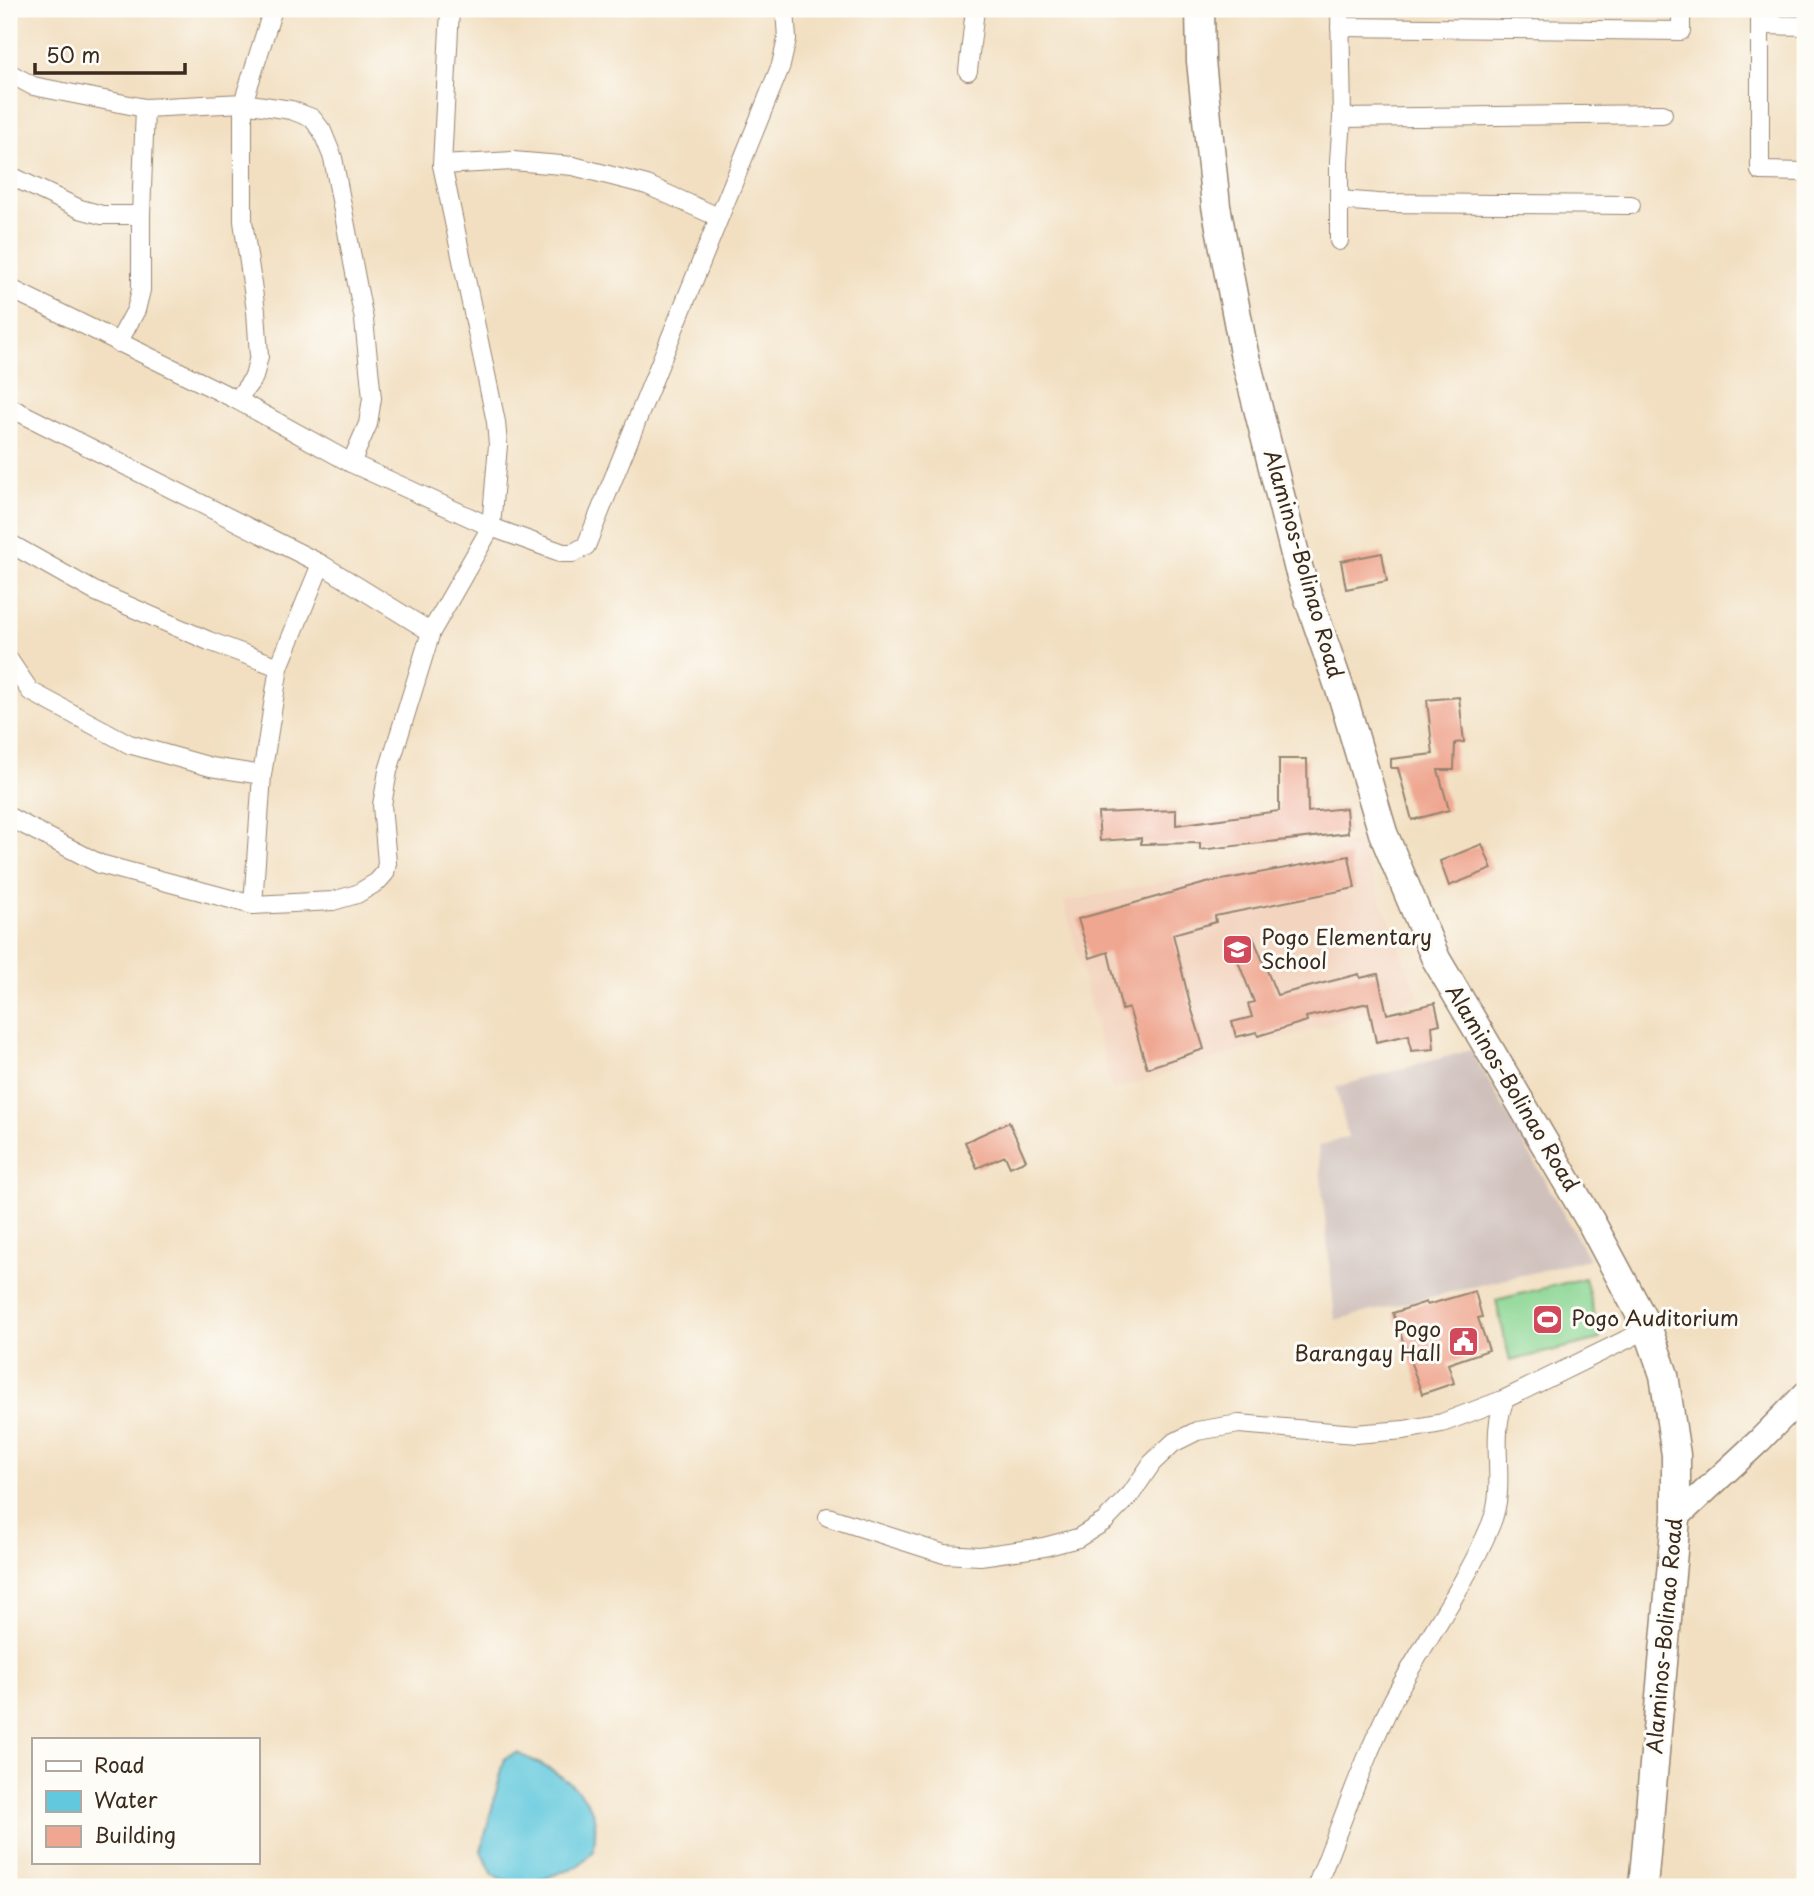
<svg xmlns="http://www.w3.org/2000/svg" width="1814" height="1896" font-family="'Playpen Sans',sans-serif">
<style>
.built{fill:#f3d4bf}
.industrial{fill:#cfc0bb}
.green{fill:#89d592;stroke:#628058;stroke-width:2}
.water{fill:#61c8dd;stroke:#4e797e;stroke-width:2}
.building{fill:#efa791}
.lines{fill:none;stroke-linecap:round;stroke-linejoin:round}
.street-casing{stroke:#968470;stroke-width:20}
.secondary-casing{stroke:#968470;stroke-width:27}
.primary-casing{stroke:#968470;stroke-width:31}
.street{stroke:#fff;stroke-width:18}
.secondary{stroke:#fff;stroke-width:24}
.primary{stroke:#fff;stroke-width:28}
.labels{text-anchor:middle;stroke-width:6;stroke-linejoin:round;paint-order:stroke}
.street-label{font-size:21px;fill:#3b2a1e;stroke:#fdfcf7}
.poi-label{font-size:21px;fill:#3b2a1e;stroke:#fdfcf7;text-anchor:start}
</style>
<rect width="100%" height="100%" fill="#fdfcf7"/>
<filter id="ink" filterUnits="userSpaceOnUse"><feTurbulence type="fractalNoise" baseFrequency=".0143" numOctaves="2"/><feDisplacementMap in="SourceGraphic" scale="14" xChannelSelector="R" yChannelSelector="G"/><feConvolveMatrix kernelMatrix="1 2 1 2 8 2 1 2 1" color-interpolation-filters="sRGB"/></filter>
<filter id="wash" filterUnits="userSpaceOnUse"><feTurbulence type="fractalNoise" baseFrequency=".00686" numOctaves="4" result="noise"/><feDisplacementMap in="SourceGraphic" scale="28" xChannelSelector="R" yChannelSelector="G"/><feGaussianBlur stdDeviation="1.57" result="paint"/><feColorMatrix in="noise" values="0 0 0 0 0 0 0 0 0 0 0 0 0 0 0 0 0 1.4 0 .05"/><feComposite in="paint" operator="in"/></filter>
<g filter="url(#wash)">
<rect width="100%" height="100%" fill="#f2dfc1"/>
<polygon class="built" points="1359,842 1419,997 1112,1090 1064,902"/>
<polygon class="industrial" points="1471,1050 1589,1259 1335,1320 1318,1146 1348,1137 1336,1087"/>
<polygon class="green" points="1585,1278 1600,1339 1510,1361 1496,1300"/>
<path class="water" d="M517,1753C545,1765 593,1789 595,1824C596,1833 594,1842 594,1851L578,1866L543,1879L516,1886L493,1875L481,1851L505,1758Z"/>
<g id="blocks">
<g class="building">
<polygon points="1382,553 1387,581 1346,589 1341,561"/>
<polygon points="1459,697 1464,742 1455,743 1454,770 1438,770 1449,810 1412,820 1398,768 1391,768 1391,759 1433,754 1427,700"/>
<polygon points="1279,759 1307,759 1308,812 1346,808 1348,833 1200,850 1200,843 1141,844 1141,838 1100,841 1098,813 1176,810 1176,825 1279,811"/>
<polygon points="1482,844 1492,869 1449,886 1440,861"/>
<polygon points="1349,856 1355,888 1215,916 1216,922 1173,934 1190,1004 1204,1049 1147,1068 1129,1008 1122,1010 1108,952 1090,958 1078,919 1206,883"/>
<polygon points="1253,937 1277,995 1359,974 1360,978 1378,974 1387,1014 1435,1003 1440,1024 1432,1026 1434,1049 1411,1051 1409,1035 1376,1042 1368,1003 1306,1017 1307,1021 1258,1036 1257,1032 1236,1037 1232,1022 1252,1017 1248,1004 1254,1002 1232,946"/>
<polygon points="1009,1122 1026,1160 1010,1167 1005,1156 977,1168 965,1142"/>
<polygon points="1475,1291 1482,1317 1478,1318 1489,1350 1448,1364 1454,1383 1422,1394 1393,1313 1426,1302 1427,1305"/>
</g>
</g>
</g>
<g filter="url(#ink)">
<use href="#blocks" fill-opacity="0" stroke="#968470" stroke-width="2"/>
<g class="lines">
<defs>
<g id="street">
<polyline points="1760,9 1760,171 1805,172"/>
<polyline points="1760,25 1805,26"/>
<polyline points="1340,27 1681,31 1681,9"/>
<polyline points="968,71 975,9"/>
<polyline points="9,73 33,86 145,108 243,103 273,9"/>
<polyline points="1342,118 1663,114"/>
<polyline points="442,165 513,161 573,166 647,185 718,217"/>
<polyline points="9,175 80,209 102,215 141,215"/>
<polyline points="1340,200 1378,203 1631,205"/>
<polyline points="1339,241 1339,161 1342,118 1340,9"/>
<polyline points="9,288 237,400 351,463 491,527 563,553 573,553 586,546 781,65 787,39 785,9"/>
<polyline points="118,343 136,310 141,290 141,215 145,108"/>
<polyline points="237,400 254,377 259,356 256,311 243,221 243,103 291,110 312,118 322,131 333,158 364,320 372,398 368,424 351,463"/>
<polyline points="9,407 321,564 431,632"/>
<polyline points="9,543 94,591 209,641 279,667"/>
<polyline points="9,660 30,691 129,744 211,767 262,775"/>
<polyline points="9,817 100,864 253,905 333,901 357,894 377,882 385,873 387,863 382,805 388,771 431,632 491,527 498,445 496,422 442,165 450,9"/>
<polyline points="253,905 262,775 279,667 321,564"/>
<polyline points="828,1517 944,1554 980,1556 1044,1547 1078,1538 1105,1521 1131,1494 1152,1463 1173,1443 1197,1431 1239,1424 1355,1434 1404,1430 1442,1423 1505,1399"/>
<path d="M1316,1887C1341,1825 1363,1760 1393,1700C1424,1641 1465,1587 1491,1524C1508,1483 1488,1440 1505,1399L1648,1329"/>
</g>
<polyline id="secondary" points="1676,1518 1760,1440 1805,1394"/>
<polyline id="primary" points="1200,9 1201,61 1216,206 1244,353 1299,570 1344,701 1383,833 1436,959 1591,1222 1648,1329 1664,1375 1676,1455 1676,1518 1643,1887"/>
</defs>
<use href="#street" class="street-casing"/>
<use href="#secondary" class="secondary-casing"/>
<use href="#primary" class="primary-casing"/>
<use href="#street" class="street"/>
<use href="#secondary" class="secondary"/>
<use href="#primary" class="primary"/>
</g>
</g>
<defs>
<symbol id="school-square" viewBox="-11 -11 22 22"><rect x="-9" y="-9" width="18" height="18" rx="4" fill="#d1495b" stroke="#fdfcf7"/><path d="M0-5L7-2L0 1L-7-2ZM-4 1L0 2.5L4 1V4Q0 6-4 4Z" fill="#fff"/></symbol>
<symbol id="stadium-square" viewBox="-11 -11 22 22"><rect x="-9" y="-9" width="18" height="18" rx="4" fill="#d1495b" stroke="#fdfcf7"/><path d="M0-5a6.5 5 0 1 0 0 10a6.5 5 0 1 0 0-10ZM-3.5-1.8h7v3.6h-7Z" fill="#fff"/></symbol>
<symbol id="civic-square" viewBox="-11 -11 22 22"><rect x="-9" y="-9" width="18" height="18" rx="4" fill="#d1495b" stroke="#fdfcf7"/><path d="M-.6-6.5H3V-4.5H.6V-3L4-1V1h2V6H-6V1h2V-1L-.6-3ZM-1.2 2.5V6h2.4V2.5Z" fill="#fff"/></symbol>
</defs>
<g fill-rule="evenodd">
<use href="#school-square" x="1220" y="932" width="35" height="35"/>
<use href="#stadium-square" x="1530" y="1302" width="35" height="35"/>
<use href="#civic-square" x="1446" y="1324" width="35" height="35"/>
</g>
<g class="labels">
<g class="street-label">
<text transform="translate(1303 564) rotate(74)" y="7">Alaminos-Bolinao Road</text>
<text transform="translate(1512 1088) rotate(59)" y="7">Alaminos-Bolinao Road</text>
<text transform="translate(1665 1636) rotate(-85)" y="7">Alaminos-Bolinao Road</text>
</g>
<g class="poi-label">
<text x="1261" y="945">Pogo Elementary<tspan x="1261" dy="24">School</tspan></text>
<text x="1571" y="1326">Pogo Auditorium</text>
<text x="1441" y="1337" text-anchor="end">Pogo<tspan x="1441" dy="24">Barangay Hall</tspan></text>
</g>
</g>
<rect width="1814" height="1896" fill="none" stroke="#fdfcf7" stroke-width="35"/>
<rect x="32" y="1738" width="228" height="126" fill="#fdfcf7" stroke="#afa8a0" stroke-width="2"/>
<rect x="46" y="1761" width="35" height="10" fill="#ffffff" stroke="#afa8a0" stroke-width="2"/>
<text x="94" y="1773" font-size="21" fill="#3b2a1e">Road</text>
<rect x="46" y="1791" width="35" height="21" fill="#61c8dd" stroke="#afa8a0" stroke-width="2"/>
<text x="94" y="1808" font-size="21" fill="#3b2a1e">Water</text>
<rect x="46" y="1826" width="35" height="21" fill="#efa791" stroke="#afa8a0" stroke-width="2"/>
<text x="94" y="1843" font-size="21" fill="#3b2a1e">Building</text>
<path d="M35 63v10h150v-10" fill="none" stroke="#3b2a1e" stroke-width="3.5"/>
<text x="46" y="63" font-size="21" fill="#3b2a1e" stroke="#fdfcf7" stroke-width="5" paint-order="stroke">50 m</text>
</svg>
